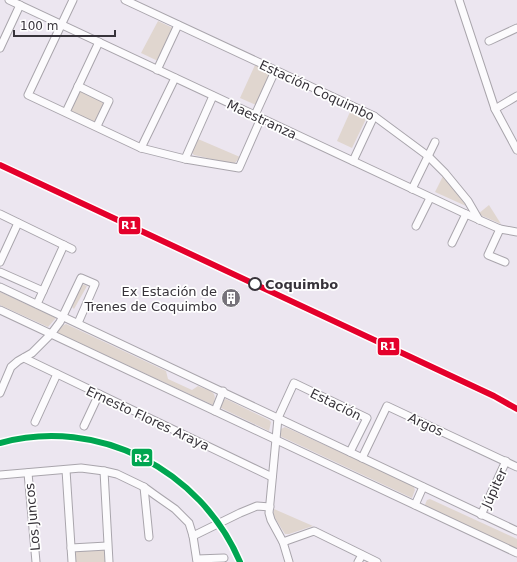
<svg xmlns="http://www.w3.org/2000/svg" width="517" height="562" font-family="'DejaVu Sans',sans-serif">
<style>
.green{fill:#e0d6cf}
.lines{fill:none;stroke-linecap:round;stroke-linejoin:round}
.minor-casing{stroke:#a9a5ac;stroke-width:9}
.minor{stroke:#fcfbfd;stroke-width:7}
.rail-1-casing{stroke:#fff;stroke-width:9}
.rail-2-casing{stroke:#fff;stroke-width:9}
.rail-1{stroke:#e4002b;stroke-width:6}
.rail-2{stroke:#00a651;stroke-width:6}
.stop-dot{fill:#fff;stroke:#37333a;stroke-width:2}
.labels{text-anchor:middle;stroke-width:3.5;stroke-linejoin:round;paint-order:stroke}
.street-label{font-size:13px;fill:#37333a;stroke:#fff}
.stop-label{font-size:13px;font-weight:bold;fill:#37333a;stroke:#fff;text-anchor:start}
.poi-label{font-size:13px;fill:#37333a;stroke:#fff;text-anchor:end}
.line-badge{stroke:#fff;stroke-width:1.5}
.badge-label{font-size:11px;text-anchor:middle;font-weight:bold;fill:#fff}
</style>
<rect width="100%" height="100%" fill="#ece6f0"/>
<g class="green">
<polygon points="158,21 173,28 158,61 141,53"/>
<polygon points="255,65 271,72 256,105 240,98"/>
<polygon points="79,90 105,102 96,123 70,111"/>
<polygon points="350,112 366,119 352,148 337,141"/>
<polygon points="198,139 240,157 234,164 194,155 192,153"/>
<polygon points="443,176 460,196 466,206 435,192"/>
<polygon points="489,205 501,224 478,214"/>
<polygon points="82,284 87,286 74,309 72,307"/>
<polygon points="0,292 56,318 48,327 0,305"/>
<path d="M66,324L166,371L168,379L192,390L198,386C210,391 219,391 213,405L56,332L64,325Z"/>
<polygon points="226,399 269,420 271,422 269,431 219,407 223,400"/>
<polygon points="285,427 413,485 415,490 412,498 280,436 281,429"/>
<polygon points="430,499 517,539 517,550 424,507 427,500"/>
<polygon points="274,509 313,526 289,534 285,534 273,515"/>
<polygon points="106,549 107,562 74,562 73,551"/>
</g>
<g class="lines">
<defs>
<g id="minor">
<polyline points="9,0 466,214 500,229 517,232"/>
<polyline points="73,0 28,95 141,148 185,159 239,168 261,118"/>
<polyline points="125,0 374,116 428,156 445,173 468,201 479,220"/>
<polyline points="459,0 495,109 517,150"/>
<polyline points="489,41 517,28"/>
<polyline points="0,48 20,5"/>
<polyline points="157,70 178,25"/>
<polyline points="78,86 109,101 97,126"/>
<polyline points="495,109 517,96"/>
<polyline points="66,112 99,42"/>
<polyline points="255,115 275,71"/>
<polyline points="141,148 175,78"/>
<polyline points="185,159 213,96"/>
<polyline points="353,161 374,116"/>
<polyline points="412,189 435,142"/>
<polyline points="0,214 72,249"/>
<polyline points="416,226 430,198"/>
<polyline points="500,229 488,255 505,262"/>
<polyline points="452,243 466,214"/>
<polyline points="0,262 18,223"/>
<polyline points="0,272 43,291"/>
<polyline points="0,287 517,531"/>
<polyline points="37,304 64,245"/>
<polyline points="0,310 517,553"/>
<polyline points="24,358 272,477"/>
<polyline points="0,393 11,367 18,361 32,353 51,334 60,322 81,278 95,284 78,323"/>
<polyline points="215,411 223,391"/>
<polyline points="35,422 57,374"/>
<polyline points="84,426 99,394"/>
<polyline points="362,458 387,406 517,467"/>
<polyline points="66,470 72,562"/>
<polyline points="104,471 109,562"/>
<polyline points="28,473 36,562"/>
<polyline points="0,475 81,468 104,471 117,474 144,487 155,495 175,509 189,523 193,536 197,562"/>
<polyline points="144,487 149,537"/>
<polyline points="415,505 423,487"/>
<polyline points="481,515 506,461"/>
<polyline points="193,536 240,513 257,506 270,507"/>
<polyline points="283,542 314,531 377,562"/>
<polyline points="71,548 107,546"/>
<polyline points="197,559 224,558"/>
<polyline points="289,562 283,542 271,520 269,513 278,418 294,383 367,418 350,452"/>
<polyline points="358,562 362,555"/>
</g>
</defs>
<use href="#minor" class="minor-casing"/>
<use href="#minor" class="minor"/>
<defs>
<polyline id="rail-1" points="0,165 494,396 517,409"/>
<path id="rail-2" d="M0,443C98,416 201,470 240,562"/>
</defs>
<use href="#rail-1" class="rail-1-casing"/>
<use href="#rail-2" class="rail-2-casing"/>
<use href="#rail-1" class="rail-1"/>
<use href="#rail-2" class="rail-2"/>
</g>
<defs>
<symbol id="building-disc" viewBox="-11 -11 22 22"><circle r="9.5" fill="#76727a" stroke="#fff"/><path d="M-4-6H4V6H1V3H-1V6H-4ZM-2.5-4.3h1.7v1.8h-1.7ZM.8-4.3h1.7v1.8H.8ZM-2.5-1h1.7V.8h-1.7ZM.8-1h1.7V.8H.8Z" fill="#fff"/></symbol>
</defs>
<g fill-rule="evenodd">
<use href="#building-disc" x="220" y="287" width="22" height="22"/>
</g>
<circle class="stop-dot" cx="255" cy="284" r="6"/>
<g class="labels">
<g class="street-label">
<text transform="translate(317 90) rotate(25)" y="5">Estación Coquimbo</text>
<text transform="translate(262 119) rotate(25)" y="5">Maestranza</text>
<text transform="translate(336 404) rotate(26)" y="5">Estación</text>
<text transform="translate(148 418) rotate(25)" y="5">Ernesto Flores Araya</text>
<text transform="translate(426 424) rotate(25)" y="5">Argos</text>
<text transform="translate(494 488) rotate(-65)" y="5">Júpiter</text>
<text transform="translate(32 517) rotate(-95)" y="5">Los Juncos</text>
</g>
<g class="stop-label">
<text x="265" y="289">Coquimbo</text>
</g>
<g class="poi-label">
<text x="217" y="296">Ex Estación de<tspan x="217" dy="15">Trenes de Coquimbo</tspan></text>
</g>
</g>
<g class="line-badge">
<rect x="118" y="216" width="23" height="19" rx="4" fill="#e4002b"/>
<rect x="377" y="337" width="23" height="19" rx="4" fill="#e4002b"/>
<rect x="131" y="448" width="22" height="19" rx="4" fill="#00a651"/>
</g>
<g class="badge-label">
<text x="129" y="229">R1</text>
<text x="388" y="350">R1</text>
<text x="142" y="462">R2</text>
</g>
<path d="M14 30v6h101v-6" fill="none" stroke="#37333a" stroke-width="2"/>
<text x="20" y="30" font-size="12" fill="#37333a" stroke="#ffffff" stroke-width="3" paint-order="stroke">100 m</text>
</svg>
